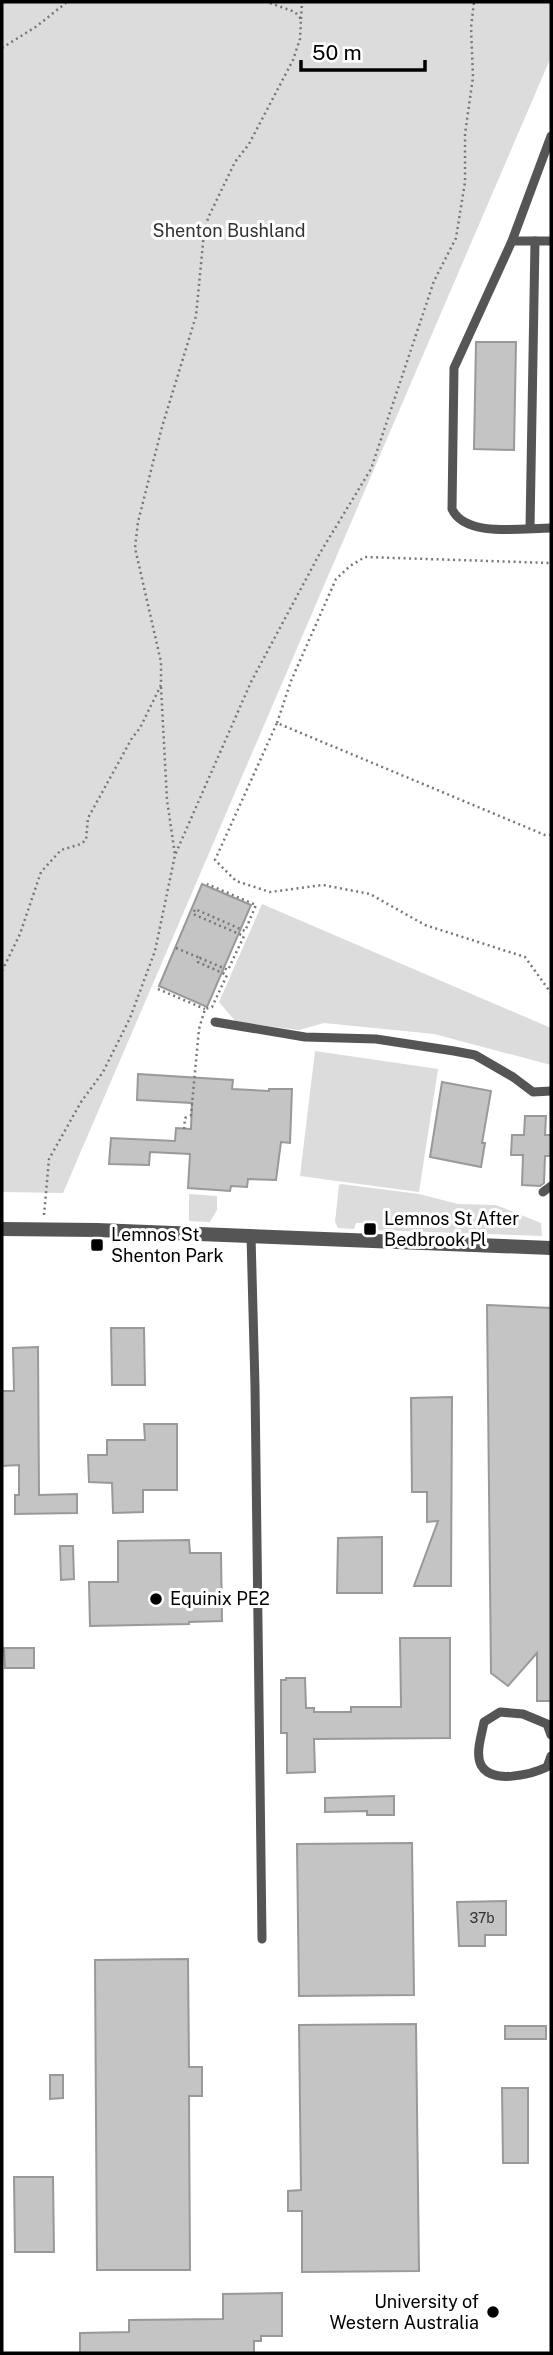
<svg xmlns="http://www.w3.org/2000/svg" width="553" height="2355" font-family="'Public Sans',sans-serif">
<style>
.green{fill:#dcdcdc}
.building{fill:#c4c4c4;stroke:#999;stroke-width:2}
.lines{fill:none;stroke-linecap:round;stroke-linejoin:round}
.path{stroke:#777;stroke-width:2.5;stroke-dasharray:2 3.5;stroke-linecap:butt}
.service{stroke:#555;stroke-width:9}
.tertiary{stroke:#555;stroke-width:14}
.poi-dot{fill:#000;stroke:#fff;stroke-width:2.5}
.labels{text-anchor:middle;stroke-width:6;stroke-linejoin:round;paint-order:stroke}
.number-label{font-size:14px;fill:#313131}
.park-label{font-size:18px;fill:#333;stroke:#fff}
.poi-label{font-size:18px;fill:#000;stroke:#fff;text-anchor:start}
</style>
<rect width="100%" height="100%" fill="#fff"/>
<g class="green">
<polygon points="2,2 551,2 551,57 63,1193 2,1192"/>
<polygon points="262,904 551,1028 551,1065 434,1034 324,1023 299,1030 236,1022 219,1002"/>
<polygon points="315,1051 438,1069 419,1192 300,1176"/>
<polygon points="341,1184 419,1194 458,1204 496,1205 541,1223 542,1236 372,1230 371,1223 356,1223 354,1229 338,1228 335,1222 339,1185"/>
<polygon points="189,1194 217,1196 217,1210 210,1222 189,1221"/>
</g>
<g class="building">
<polygon points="476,342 516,342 514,450 474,449"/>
<polygon points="202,884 251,905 207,1007 159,986"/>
<polygon points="138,1074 233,1080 232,1089 269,1091 269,1089 292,1089 290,1143 281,1142 276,1180 248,1179 247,1187 231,1186 230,1191 188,1188 190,1154 150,1152 149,1165 109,1164 111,1138 175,1141 176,1128 191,1129 192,1103 137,1100"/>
<polygon points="442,1082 491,1091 482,1143 485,1143 481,1167 430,1157"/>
<polygon points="525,1116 546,1116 545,1135 551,1135 551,1156 545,1156 544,1183 540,1186 522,1185 523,1155 511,1155 512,1135 524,1135"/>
<polygon points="487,1305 551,1308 551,1701 537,1701 537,1653 508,1686 491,1673"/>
<polygon points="111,1328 144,1328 145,1385 112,1385"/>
<polygon points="38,1347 39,1495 77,1494 77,1513 15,1514 15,1495 19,1495 19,1465 2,1466 2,1391 14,1391 13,1348"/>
<polygon points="452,1397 451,1586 414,1586 438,1521 427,1522 427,1492 412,1492 411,1398"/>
<polygon points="144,1424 177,1424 177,1490 143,1490 143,1512 113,1513 112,1483 89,1482 88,1455 107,1455 107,1440 145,1440"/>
<polygon points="382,1537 382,1593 337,1593 338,1538"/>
<polygon points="189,1540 190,1553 221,1553 222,1621 189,1622 189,1624 90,1626 89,1582 118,1582 118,1541"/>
<polygon points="60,1546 73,1546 74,1579 61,1580"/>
<polygon points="400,1638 450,1638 450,1738 314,1739 315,1772 287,1773 287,1733 281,1733 281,1680 286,1680 286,1678 305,1678 306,1708 314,1708 314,1712 351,1712 351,1707 401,1707"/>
<polygon points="4,1648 34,1648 34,1668 5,1668"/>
<polygon points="394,1796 394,1815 367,1815 367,1811 325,1812 325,1798"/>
<polygon points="412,1843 414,1995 299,1996 297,1844"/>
<polygon points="506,1901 506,1935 485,1935 485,1946 459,1946 457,1902"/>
<polygon points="188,1959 189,2067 202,2067 202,2096 189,2096 190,2270 97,2270 95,1960"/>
<polygon points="416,2024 419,2271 302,2272 302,2211 288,2211 288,2191 301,2190 299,2025"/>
<rect x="505" y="2026" width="41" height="13"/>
<polygon points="50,2075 63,2075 63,2098 50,2099"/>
<polygon points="502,2088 528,2088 528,2163 503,2163"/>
<polygon points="14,2177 53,2177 54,2252 15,2252"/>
<polygon points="282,2293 282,2336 261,2336 261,2341 254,2341 254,2353 80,2353 80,2333 129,2332 129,2320 223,2319 223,2294"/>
</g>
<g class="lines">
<g class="path">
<polyline points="301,19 302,2"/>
<polyline points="2,48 37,26 67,2"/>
<polyline points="161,687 167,800 175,855"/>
<polyline points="277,723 291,681 336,579 350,566 365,557 551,563"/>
<polyline points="551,835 545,835 277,723 215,860 236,881 270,892 323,885 370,894 425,925 525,957 551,993"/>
<polyline points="176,948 200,958"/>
<polyline points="2,971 20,934 41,872 61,850 81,844 86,840 88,818 132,738 140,728 161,685 161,662 135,548 138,522 162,427 196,316 204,233 208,218 235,162 249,144 293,60 300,39 301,19 295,12 267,2"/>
<polyline points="158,989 205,1009"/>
<polyline points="184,1129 185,1118 191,1115 199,1029 205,1009 212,1007 227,975 198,962 200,958 228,970 244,936 193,914 195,909 245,931 256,905 207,884"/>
<polyline points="44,1215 49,1159 81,1102 103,1072 130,1018 155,951 175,855 251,682 320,553 371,469 434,281 456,238 465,182 465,134 473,77 471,28 474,2"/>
</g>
<g class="service">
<path d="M551,136L512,241L454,368L452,509C465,538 523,528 551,528"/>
<polyline points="512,241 551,241"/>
<polyline points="530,528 535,241"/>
<polyline points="215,1022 305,1037 376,1039 454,1051 475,1055 513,1077 533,1092 551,1091"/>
<polyline points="543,1192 551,1186"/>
<polyline points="251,1236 255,1386 262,1939"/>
<path d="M551,1735L547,1724L523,1714L500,1712L484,1722C482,1734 475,1753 481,1765C492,1785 532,1774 547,1767L551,1756"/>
</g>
<polyline class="tertiary" points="2,1229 97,1230 551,1248"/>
</g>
<g class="poi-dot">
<rect x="363" y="1222" width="14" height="14" rx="3.5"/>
<rect x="90" y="1238" width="14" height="14" rx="3.5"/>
<circle cx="156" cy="1599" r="7"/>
<circle cx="493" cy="2312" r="7"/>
</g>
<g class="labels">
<g class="number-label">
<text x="482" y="1923">37b</text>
</g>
<g class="park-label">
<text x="229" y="237">Shenton Bushland</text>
</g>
<g class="poi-label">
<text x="384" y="1225">Lemnos St After<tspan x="384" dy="21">Bedbrook Pl</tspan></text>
<text x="111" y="1241">Lemnos St<tspan x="111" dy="21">Shenton Park</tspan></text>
<text x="170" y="1605">Equinix PE2</text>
<text x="479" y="2308" text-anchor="end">University of<tspan x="479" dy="21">Western Australia</tspan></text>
</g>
</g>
<rect width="553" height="2355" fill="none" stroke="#000000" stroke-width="7"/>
<path d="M301 60v10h124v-10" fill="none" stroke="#000000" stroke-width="3.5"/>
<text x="312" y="60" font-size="21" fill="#000000" stroke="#ffffff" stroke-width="5" paint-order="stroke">50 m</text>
</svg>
